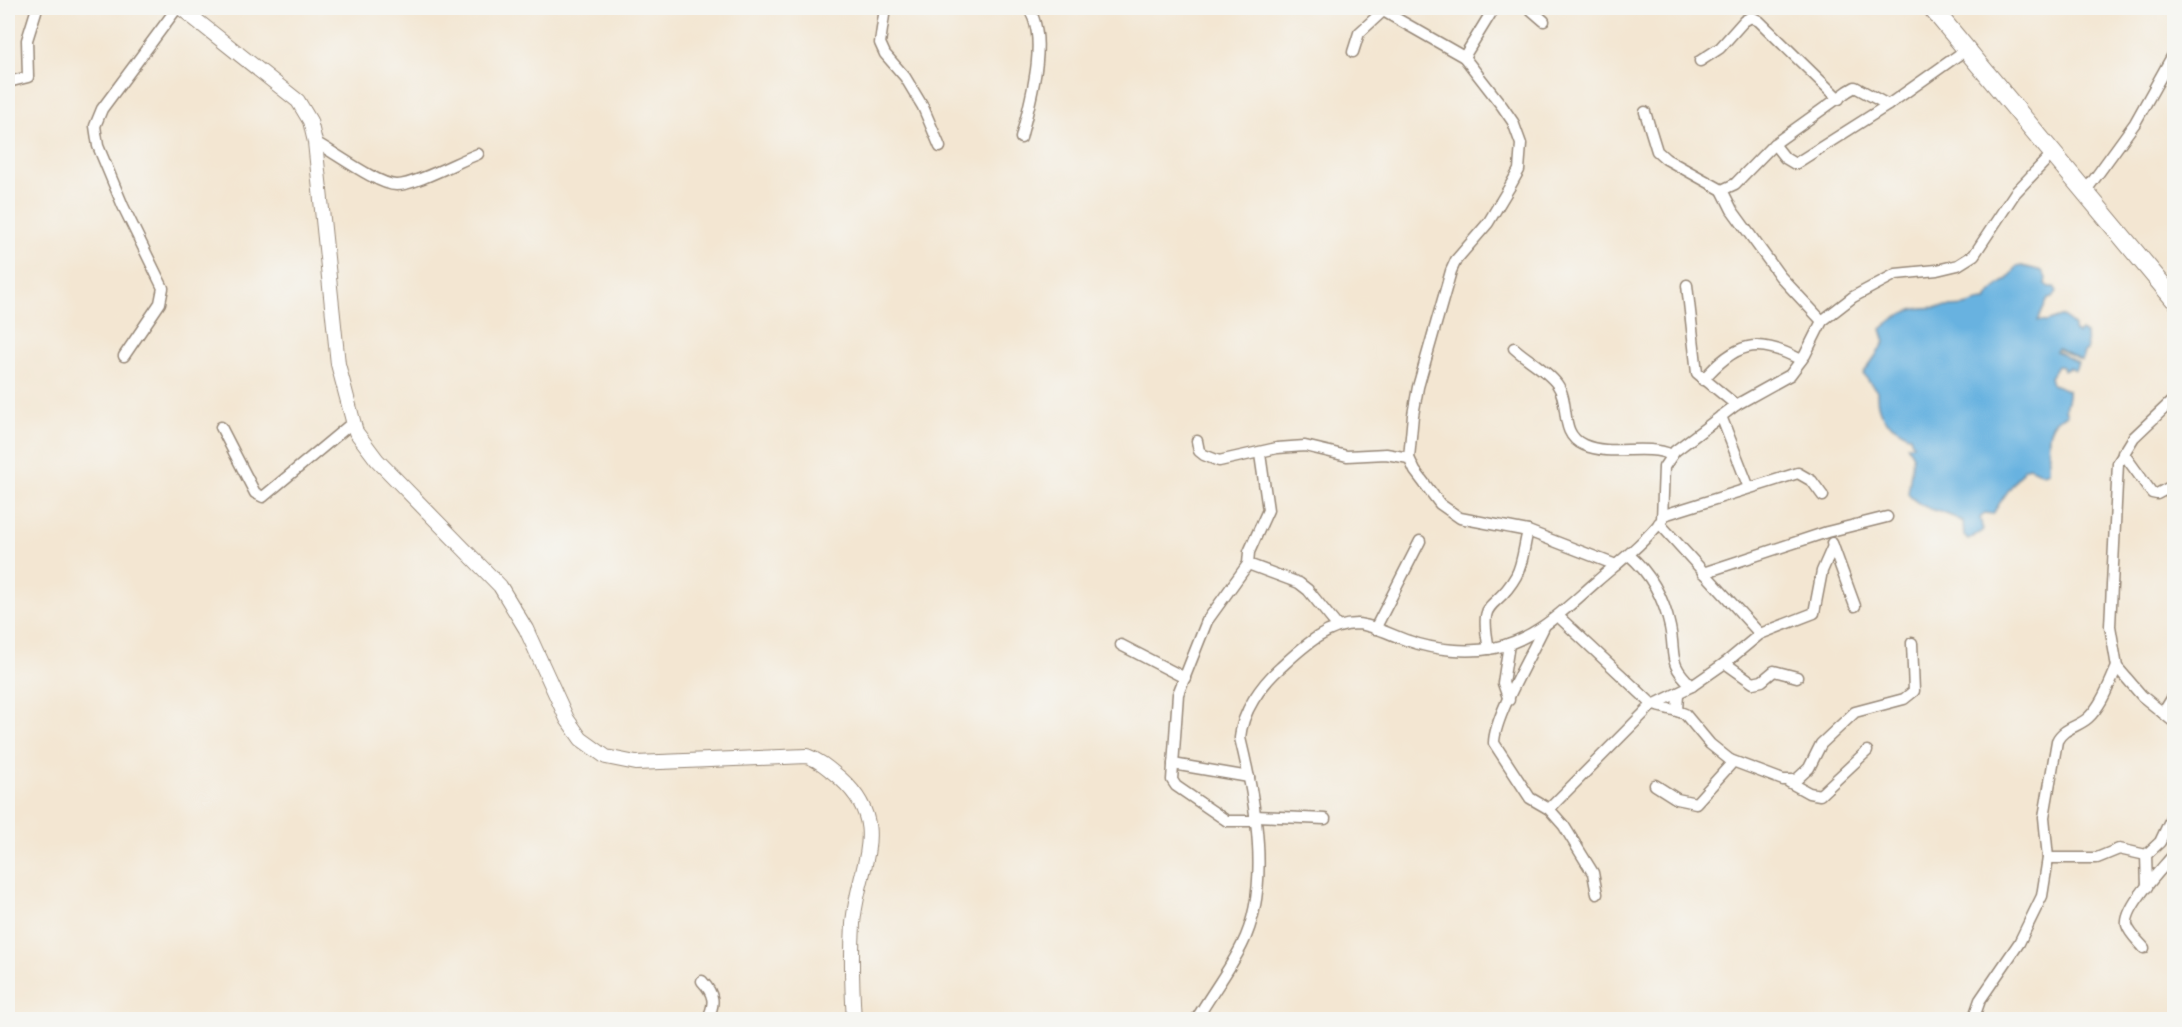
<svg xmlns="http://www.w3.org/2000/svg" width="2182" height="1027" font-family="Itim,sans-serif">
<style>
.water{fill:#67b2e0;stroke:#516e7f;stroke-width:1.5}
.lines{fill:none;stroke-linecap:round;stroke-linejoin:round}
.minor-casing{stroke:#978878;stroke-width:13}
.tertiary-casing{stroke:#978878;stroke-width:16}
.trunk-casing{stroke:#978878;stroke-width:20}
.minor{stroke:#fff;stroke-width:10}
.tertiary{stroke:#fff;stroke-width:14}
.trunk{stroke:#fff;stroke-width:18}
</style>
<rect width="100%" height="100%" fill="#f6f6f2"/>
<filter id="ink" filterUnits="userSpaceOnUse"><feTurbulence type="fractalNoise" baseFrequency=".0167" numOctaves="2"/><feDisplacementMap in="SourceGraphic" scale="12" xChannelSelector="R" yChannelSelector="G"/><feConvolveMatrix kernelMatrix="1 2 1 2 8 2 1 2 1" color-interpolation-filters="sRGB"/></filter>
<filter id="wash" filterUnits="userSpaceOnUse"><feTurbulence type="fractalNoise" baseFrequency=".008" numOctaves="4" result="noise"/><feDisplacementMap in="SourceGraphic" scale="24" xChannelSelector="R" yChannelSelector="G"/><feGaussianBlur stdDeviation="1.35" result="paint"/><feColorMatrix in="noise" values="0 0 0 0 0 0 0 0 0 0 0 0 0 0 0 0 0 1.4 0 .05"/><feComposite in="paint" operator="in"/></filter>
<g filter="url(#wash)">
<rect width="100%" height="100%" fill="#f3e6d2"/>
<path class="water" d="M2022,266L2042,271L2046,278L2045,284L2049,287H2054L2057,291L2053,298L2048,299L2038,321L2046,322L2064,316L2074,327V331L2078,334L2081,331L2086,334L2087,350L2084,352L2082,361L2058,349L2056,351L2078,363L2075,370L2069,367L2064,370L2063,367L2057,366L2050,377L2052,384L2068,390C2070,400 2062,405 2067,415C2040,421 2051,454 2049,472L2044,474L2029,467L2024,469C2013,484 2002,498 1993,514L1985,513L1980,518L1983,531L1968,540L1964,536L1963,522C1945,510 1923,512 1908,494L1913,456L1907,445H1913L1910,436C1888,424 1876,418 1877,391L1863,374L1885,342L1881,329C1913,300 1926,310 1964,306C1972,305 1978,300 1986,301C1990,286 2010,283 2016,267Z"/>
</g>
<g filter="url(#ink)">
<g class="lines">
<defs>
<g id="minor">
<polyline points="885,8 880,43 885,54 905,77 923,107 940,147"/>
<polyline points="916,8 926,10"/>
<polyline points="1378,8 1464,57 1502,106 1513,122 1521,144 1519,170 1509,188 1488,223 1456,260 1451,271 1418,387 1413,415 1409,458 1415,471 1440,504 1460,518 1528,531 1616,565"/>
<polyline points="1529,8 1544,21"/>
<polyline points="1353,52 1359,33 1383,11"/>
<polyline points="1464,57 1494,8"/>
<polyline points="1700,61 1720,48 1744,21 1751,17 1759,21 1839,99"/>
<polyline points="8,82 28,77 27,40 37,8"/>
<polyline points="1645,112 1657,151 1666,159 1722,190 1735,184 1774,144 1848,91 1855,87 1888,105 1967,49"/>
<path d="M1021,138C1029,105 1050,38 1028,8"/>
<path d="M315,142C334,152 378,185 396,185C413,186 459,161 478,154"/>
<polyline points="1774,144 1785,158 1795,164 1888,105"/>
<polyline points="2090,185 2135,123 2174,53"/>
<polyline points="1722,190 1732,210 1780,276 1822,321"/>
<polyline points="1687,285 1697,373 1736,405"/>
<path d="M1514,348C1527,360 1547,370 1557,384C1571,403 1558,434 1584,445C1612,457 1644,443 1672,455"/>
<polyline points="124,356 160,303 163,288 123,206 98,146 95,126 102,109 177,8"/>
<path d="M1703,380C1735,343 1757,336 1801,360"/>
<polyline points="2174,399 2134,437 2118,463 2110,626 2117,667 2142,696 2174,722"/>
<polyline points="1721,416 1749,488"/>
<polyline points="221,427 255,493 263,497 352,423"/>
<polyline points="1197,441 1199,451 1204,455 1219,461 1277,448 1305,446 1347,456 1386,454 1409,458"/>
<polyline points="2123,453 2152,493 2157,494 2174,485"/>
<polyline points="1664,515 1798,473 1812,481 1823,496"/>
<polyline points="1659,523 1760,634"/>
<polyline points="1832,543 1855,606"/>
<path d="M1629,555C1650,573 1664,599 1670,627C1676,657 1667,662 1692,686"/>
<polyline points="1248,564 1299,583 1308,590 1338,627"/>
<polyline points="1703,573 1827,532 1887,517"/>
<polyline points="1559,617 1653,705 1677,711"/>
<path d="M1544,627C1532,653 1494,717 1494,743L1530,798L1549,809L1564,826L1593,873L1597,894"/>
<polyline points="1375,629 1420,541"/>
<polyline points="1509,644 1503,683 1509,700"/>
<polyline points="1121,645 1185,678"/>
<path d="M1489,649C1478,594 1495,614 1516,576C1523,564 1524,545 1528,531"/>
<polyline points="1725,663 1753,683 1762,681 1774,671 1797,677"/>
<polyline points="2163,713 2174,695"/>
<polyline points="1730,760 1783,780 1796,780 1809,768 1821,744 1855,712 1904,699 1914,691 1912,643"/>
<polyline points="1173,764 1249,777"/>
<polyline points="1789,782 1809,793 1820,795 1867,751"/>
<polyline points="1655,785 1677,799 1696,803 1731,764 1730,760 1710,744 1685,714 1677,711 1678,694"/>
<polyline points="1549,809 1651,706 1692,686 1725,663 1760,634 1814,613 1822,571 1833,546"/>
<polyline points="1255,816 1325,819"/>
<polyline points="1256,821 1227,821 1176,786 1172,780 1178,694 1207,621 1248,564 1249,552 1268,510 1260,454"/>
<polyline points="2146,855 2147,887"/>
<polyline points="2048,858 2097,858 2119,849 2146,855 2160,842 2174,812"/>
<path d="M2144,948C2139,942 2129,933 2127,925C2124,907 2163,868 2174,854"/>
<path d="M702,981C714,994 716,1003 707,1020"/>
<path d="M1196,1020C1211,994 1229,971 1242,945C1272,886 1255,799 1240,738C1242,712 1261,685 1280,668C1301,649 1326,624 1357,624C1374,625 1393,636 1409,641C1434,650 1468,653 1494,648C1537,639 1565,609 1596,582C1619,562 1643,544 1662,520L1664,467L1675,451L1736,405L1790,375L1805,355L1822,321L1853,297L1896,274L1937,270L1958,265L1974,255L2015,193L2052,154"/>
<path d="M1973,1020L1980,1000L2019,943L2042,896L2048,858L2044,817L2057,741C2063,728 2078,727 2088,718C2102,705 2109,684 2117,667"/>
</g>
<path id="tertiary" d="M181,8L298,101L310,121L315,142L338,364L356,432L377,460L500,586L526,629L567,719L581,739L606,757L636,763L807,756C821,761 830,770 841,779C893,826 857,867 853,924C851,955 852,988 854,1020"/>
<polyline id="trunk" points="1932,8 2174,299"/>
</defs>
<use href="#minor" class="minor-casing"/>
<use href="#tertiary" class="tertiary-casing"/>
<use href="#trunk" class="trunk-casing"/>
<use href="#minor" class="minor"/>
<use href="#tertiary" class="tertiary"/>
<use href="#trunk" class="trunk"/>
</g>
</g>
<rect width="2182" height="1027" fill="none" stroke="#f6f6f2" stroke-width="30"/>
</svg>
